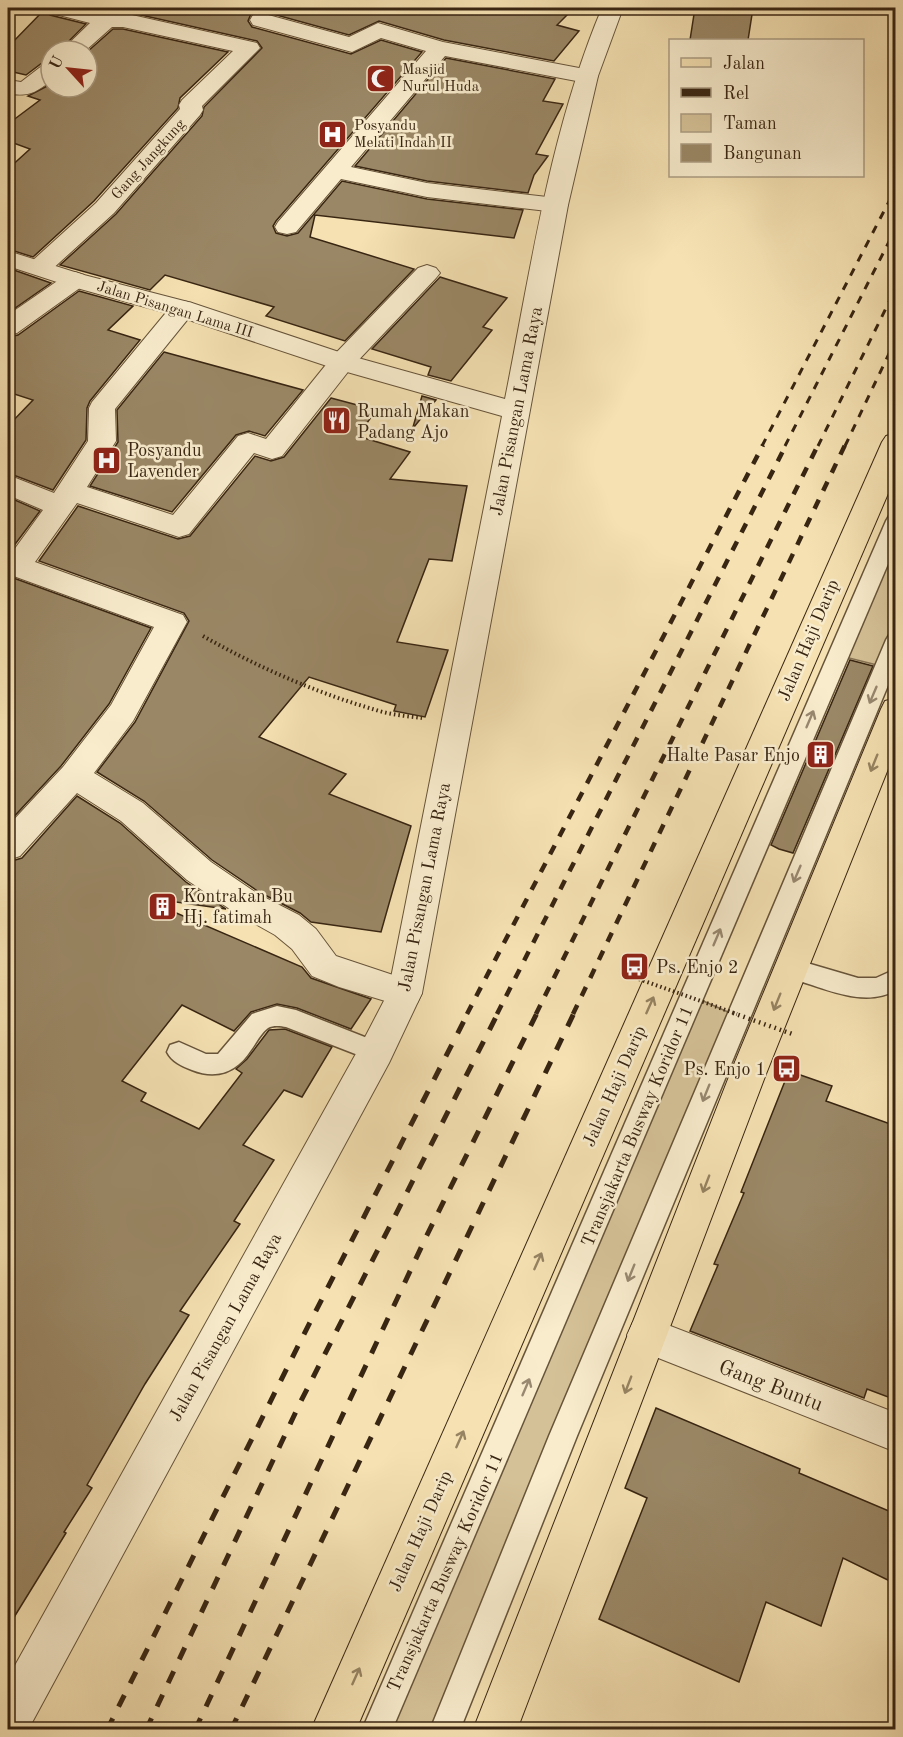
<svg xmlns="http://www.w3.org/2000/svg" width="903" height="1737" font-family="'Old Standard TT',serif">
<style>
.green{fill:#d5c197;stroke:#867354;stroke-width:1.5}
.building{fill:#9a8765;stroke:#382512;stroke-width:1.5}
.lines{fill:none;stroke-linecap:round;stroke-linejoin:round}
.service-casing{stroke:#67543a;stroke-width:3}
.minor-casing{stroke:#67543a;stroke-width:2}
.tertiary-casing{stroke:#67543a;stroke-width:2}
.primary-casing{stroke:#382512;stroke-width:2}
.path{stroke:#382512;stroke-width:4;stroke-dasharray:1.5 3;stroke-linecap:butt}
.service{fill:#f8eccd;fill-rule:evenodd}
.minor{fill:#f8eccd;fill-rule:evenodd}
.tertiary{fill:#f8eccd;fill-rule:evenodd}
.primary{fill:#f5e1b2;fill-rule:evenodd}
.rail-far2{stroke:#382512;stroke-width:3;stroke-dasharray:8 8;stroke-linecap:butt}
.rail-far1{stroke:#382512;stroke-width:4.5;stroke-dasharray:10 10;stroke-linecap:butt}
.rail{stroke:#382512;stroke-width:5;stroke-dasharray:13 13;stroke-linecap:butt}
.path-bridge-far1{stroke:#382512;stroke-width:4;stroke-dasharray:1.5 3;stroke-linecap:butt}
.path-bridge{stroke:#382512;stroke-width:4.5;stroke-dasharray:1.5 4;stroke-linecap:butt}
.oneway{stroke:#988870}
.oneway2{stroke:#968362}
.labels{text-anchor:middle;stroke-width:5;stroke-linejoin:round;paint-order:stroke}
.far-poi-label{font-size:15px;fill:#382512;stroke:#f8eccd;text-anchor:start}
.far-street-label{font-size:15px;fill:#382512;stroke:#f8eccd}
.poi-label{font-size:18px;fill:#382512;stroke:#f8eccd;text-anchor:start}
.street-label{font-size:18px;fill:#382512;stroke:#f8eccd}
.near-street-label{font-size:21px;fill:#382512;stroke:#f8eccd}
</style>
<rect width="100%" height="100%" fill="#f5e1b2"/>
<filter id="stains"><feTurbulence type="fractalNoise" baseFrequency=".00333" numOctaves="4"/><feColorMatrix values="0 0 0 0 .2 0 0 0 0 .09 0 0 0 0 .02 0 0 0 .5 -.17"/></filter>
<radialGradient id="worn" r=".72"><stop offset=".6" stop-color="#630" stop-opacity="0"/><stop offset="1" stop-color="#630" stop-opacity=".3"/></radialGradient>
<g class="green">
<polygon points="895,527 895,631 881,666 841,656"/>
<polygon points="692,996 737,1016 445,1729 377,1730"/>
</g>
<g class="building">
<polygon points="46,8 50,15 86,24 59,51 51,51 51,61 42,63 26,75 9,71 13,67 8,66 8,47"/>
<polygon points="89,8 574,8 557,25 579,31 554,61 444,40 379,21 349,35 262,11 251,14 248,21 252,27 351,54 381,40 422,52 276,221 273,226 276,233 287,236 298,233 342,181 427,199 523,210 514,238 315,215 310,237 414,269 345,341 266,316 274,307 165,275 150,290 60,265 116,214 202,116 204,107 262,48 257,41 123,11"/>
<polygon points="695,8 753,8 748,40 690,40"/>
<polygon points="113,29 123,29 228,52 180,98 178,108 94,201 33,257 8,249 8,169 30,149 8,141 8,124 40,100 28,96 51,84 51,87 87,87 87,52"/>
<polygon points="446,58 555,79 543,101 563,104 536,154 548,156 534,175 528,193 427,181 355,166"/>
<polygon points="8,268 51,283 8,313"/>
<polygon points="440,277 507,298 483,327 492,330 451,381 428,375 431,367 372,349"/>
<polygon points="79,291 133,306 108,330 140,340 90,401 87,408 86,440 53,490 8,473 8,426 33,400 8,392 8,337 18,335"/>
<polygon points="164,352 303,390 265,436 249,431 236,435 172,512 90,486 118,442 117,410"/>
<polygon points="422,396 436,400 414,427 413,427"/>
<polygon points="331,398 376,410 358,436 410,452 390,479 467,486 452,561 429,559 397,642 448,650 425,717 394,711 396,705 309,677 259,737 346,774 329,794 411,826 381,932 311,922 300,913 259,892 212,860 144,801 97,772 135,722 189,621 184,613 39,561 78,506 178,539 190,536 255,456 271,461 284,457"/>
<polygon points="8,497 40,511 10,551 8,551"/>
<polygon points="8,576 151,628 109,704 61,766 8,823"/>
<polygon points="850,660 873,666 793,853 779,849 771,845"/>
<polygon points="77,796 120,823 186,882 226,909 162,900 160,906 302,967 311,978 371,999 351,1029 297,1008 277,1004 251,1012 234,1031 182,1005 122,1081 146,1093 141,1101 199,1129 242,1073 236,1069 247,1059 269,1030 285,1029 332,1047 302,1097 284,1090 243,1145 274,1160 234,1221 240,1224 180,1311 189,1315 145,1384 87,1485 92,1488 64,1532 66,1533 8,1627 8,862 22,858"/>
<polygon points="789,1071 832,1086 826,1101 896,1126 896,1400 867,1389 864,1398 690,1331 718,1265 714,1264 744,1193 741,1192"/>
<polygon points="656,1408 800,1469 799,1473 896,1514 896,1584 843,1558 821,1626 766,1602 739,1682 599,1619 647,1498 625,1488"/>
</g>
<g class="lines">
<defs>
<g id="service">
<polygon points="896,515 896,545 392,1730 362,1730 886,521 889,516"/>
<polygon points="896,633 896,666 577,1436 460,1730 430,1730 549,1436 886,640 889,635"/>
<path d="M790,958L858,978H876L896,969V990C864,1009 822,987 790,978L782,975L778,968L782,961Z"/>
<path d="M277,1006L296,1010L385,1045L388,1052L385,1059L376,1062L286,1027C281,1026 273,1025 268,1028C261,1033 256,1043 251,1050C237,1072 217,1080 192,1070C182,1066 172,1062 167,1052L170,1045L179,1042L206,1054H218L252,1014Z"/>
</g>
<g id="minor">
<path d="M48,8C74,5 98,13 123,13L257,43L260,48L202,106L203,110L200,115L114,213L49,272L40,275L31,272L27,267L31,262L96,203L180,109L179,105L182,100L233,51L123,27H112L85,51H61L90,23L51,13Z"/>
<polygon points="261,13 349,37 378,23 443,42 595,71 598,76 595,81 587,83 445,56 351,167 427,183 556,198 565,200 568,205 565,210 556,212 427,197 341,179 296,232 287,234 278,232 275,227 278,222 426,51 381,38 352,52 253,25 250,20 253,15"/>
<path d="M51,63V81C33,94 30,96 8,94V80L21,82L43,65Z"/>
<polygon points="427,265 436,268 440,273 436,278 351,368 282,456 272,459 254,453 189,534 179,537 77,503 35,562 183,615 187,622 133,721 94,773 143,803 211,862 258,894 299,915 316,929 336,956 417,983 422,993 417,1003 405,1007 339,987 312,976 292,949 275,935 234,912 187,880 121,821 77,793 20,856 8,860 8,826 63,767 111,705 154,627 8,574 8,553 11,554 43,510 8,495 8,475 54,493 88,441 89,408 92,402 174,303 183,301 192,303 196,309 115,409 116,441 87,487 173,515 238,436 248,433 266,439 333,356 418,268"/>
<polygon points="75,272 84,275 88,280 84,285 17,333 8,335 8,315 66,275"/>
<polygon points="647,1317 896,1413 896,1452 633,1348 627,1335 633,1322"/>
</g>
<path id="tertiary" d="M602,8H623L598,76L568,205L422,993L389,1063L28,1730H8V1678L363,1041L388,993L502,416L333,368L174,315L66,285L8,266V251L84,275L192,303L351,356L505,399C531,268 550,131 602,8Z"/>
<g id="primary">
<polygon points="896,433 896,475 356,1730 311,1730 882,442 886,436"/>
<polygon points="896,698 896,749 766,1074 517,1730 473,1730 730,1074 881,709 885,701"/>
</g>
</defs>
<use href="#service" class="service-casing"/>
<use href="#minor" class="minor-casing"/>
<use href="#tertiary" class="tertiary-casing"/>
<use href="#primary" class="primary-casing"/>
<path class="path" d="M203,636C257,667 317,693 376,710C391,715 407,716 422,718"/>
<use href="#service" class="service"/>
<use href="#minor" class="minor"/>
<use href="#tertiary" class="tertiary"/>
<use href="#primary" class="primary"/>
<g class="rail-far2">
<polyline points="762,446 896,188"/>
<polyline points="785,446 896,228"/>
<polyline points="818,446 896,288"/>
<polyline points="845,446 896,339"/>
</g>
<g class="rail-far1">
<polyline points="467,1014 763,445"/>
<polyline points="497,1014 786,445"/>
<polyline points="536,1014 818,445"/>
<polyline points="573,1014 845,445"/>
</g>
<g class="rail">
<polyline points="107,1730 300,1342 468,1013"/>
<polyline points="146,1730 300,1403 498,1013"/>
<polyline points="195,1730 427,1235 537,1013"/>
<polyline points="231,1730 574,1013"/>
</g>
<polyline class="path-bridge-far1" points="622,973 737,1014"/>
<polyline class="path-bridge" points="733,1013 795,1035"/>
</g>
<defs><path id="oneway-shaft" d="M-6 0H5M1.5-3L5.5 0L1.5 3" fill="none" stroke-width="1.6" stroke-linecap="round" stroke-linejoin="round" transform="scale(1.5)"/></defs>
<g class="oneway">
<use href="#oneway-shaft" transform="translate(873 695) rotate(113)"/>
<use href="#oneway-shaft" transform="translate(810 719) rotate(-67)"/>
<use href="#oneway-shaft" transform="translate(797 874) rotate(113)"/>
<use href="#oneway-shaft" transform="translate(717 937) rotate(-67)"/>
<use href="#oneway-shaft" transform="translate(706 1093) rotate(112)"/>
<use href="#oneway-shaft" transform="translate(631 1273) rotate(112)"/>
<use href="#oneway-shaft" transform="translate(526 1387) rotate(-67)"/>
</g>
<g class="oneway2">
<use href="#oneway-shaft" transform="translate(874 763) rotate(112)"/>
<use href="#oneway-shaft" transform="translate(777 1002) rotate(112)"/>
<use href="#oneway-shaft" transform="translate(650 1005) rotate(-66)"/>
<use href="#oneway-shaft" transform="translate(706 1184) rotate(111)"/>
<use href="#oneway-shaft" transform="translate(538 1261) rotate(-66)"/>
<use href="#oneway-shaft" transform="translate(628 1385) rotate(111)"/>
<use href="#oneway-shaft" transform="translate(460 1439) rotate(-66)"/>
<use href="#oneway-shaft" transform="translate(356 1676) rotate(-66)"/>
</g>
<defs>
<symbol id="mosque-square" viewBox="-11 -11 22 22"><rect x="-9" y="-9" width="18" height="18" rx="4" fill="#8f2418" stroke="#f8eccd"/><path d="M3.5-4.9A6 6 0 1 0 3.5 4.9A5 5 0 1 1 3.5-4.9Z" fill="#fff"/></symbol>
<symbol id="hospital-square" viewBox="-11 -11 22 22"><rect x="-9" y="-9" width="18" height="18" rx="4" fill="#8f2418" stroke="#f8eccd"/><path d="M-5-5h3v3.5h4V-5h3V5h-3V1.5h-4V5h-3Z" fill="#fff"/></symbol>
<symbol id="restaurant-square" viewBox="-11 -11 22 22"><rect x="-9" y="-9" width="18" height="18" rx="4" fill="#8f2418" stroke="#f8eccd"/><path d="M-5-6h1v4h1v-4h1v4h1v-4h1v5L-1.5 .5V6h-2V.5L-5-1ZM5-6V6H3V1.5H1.5Q1.5-4 5-6Z" fill="#fff"/></symbol>
<symbol id="building-square" viewBox="-11 -11 22 22"><rect x="-9" y="-9" width="18" height="18" rx="4" fill="#8f2418" stroke="#f8eccd"/><path d="M-4-6H4V6H1V3H-1V6H-4ZM-2.5-4.3h1.7v1.8h-1.7ZM.8-4.3h1.7v1.8H.8ZM-2.5-1h1.7V.8h-1.7ZM.8-1h1.7V.8H.8Z" fill="#fff"/></symbol>
<symbol id="bus-square" viewBox="-11 -11 22 22"><rect x="-9" y="-9" width="18" height="18" rx="4" fill="#8f2418" stroke="#f8eccd"/><path d="M-5-6H5V4H4V6H2V4H-2V6H-4V4H-5ZM-3.5-4V0h7V-4ZM-3.5 1.2v1.5H-2V1.2ZM2 1.2v1.5H3.5V1.2Z" fill="#fff"/></symbol>
</defs>
<g fill-rule="evenodd">
<use href="#mosque-square" x="364" y="62" width="33" height="33"/>
<use href="#hospital-square" x="316" y="118" width="33" height="33"/>
<use href="#restaurant-square" x="320" y="404" width="33" height="33"/>
<use href="#hospital-square" x="90" y="444" width="33" height="33"/>
<use href="#building-square" x="804" y="738" width="33" height="33"/>
<use href="#building-square" x="146" y="890" width="33" height="33"/>
<use href="#bus-square" x="618" y="950" width="33" height="33"/>
<use href="#bus-square" x="770" y="1052" width="33" height="33"/>
</g>
<g class="labels">
<g class="far-poi-label">
<text x="402" y="74">Masjid<tspan x="402" dy="17">Nurul Huda</tspan></text>
<text x="354" y="130">Posyandu<tspan x="354" dy="17">Melati Indah II</tspan></text>
</g>
<g class="far-street-label">
<text transform="translate(148 159) rotate(-48)" y="5">Gang Jangkung</text>
<text transform="translate(175 309) rotate(17)" y="5">Jalan Pisangan Lama III</text>
</g>
<g class="poi-label">
<text x="357" y="417">Rumah Makan<tspan x="357" dy="21">Padang Ajo</tspan></text>
<text x="127" y="456">Posyandu<tspan x="127" dy="21">Lavender</tspan></text>
<text x="800" y="761" text-anchor="end">Halte Pasar Enjo</text>
<text x="183" y="902">Kontrakan Bu<tspan x="183" dy="21">Hj. fatimah</tspan></text>
<text x="656" y="973">Ps. Enjo 2</text>
<text x="766" y="1075" text-anchor="end">Ps. Enjo 1</text>
</g>
<g class="street-label">
<text transform="translate(516 411) rotate(-79)" y="6">Jalan Pisangan Lama Raya</text>
<text transform="translate(808 640) rotate(-67)" y="6">Jalan Haji Darip</text>
<text transform="translate(424 887) rotate(-79)" y="6">Jalan Pisangan Lama Raya</text>
<text transform="translate(614 1086) rotate(-66)" y="6">Jalan Haji Darip</text>
<text transform="translate(637 1126) rotate(-67)" y="6">Transjakarta Busway Koridor 11</text>
<text transform="translate(225 1327) rotate(-61)" y="6">Jalan Pisangan Lama Raya</text>
<text transform="translate(420 1531) rotate(-66)" y="6">Jalan Haji Darip</text>
<text transform="translate(445 1572) rotate(-66)" y="6">Transjakarta Busway Koridor 11</text>
</g>
<g class="near-street-label">
<text transform="translate(771 1385) rotate(21)" y="7">Gang Buntu</text>
</g>
</g>
<rect width="903" height="1737" fill="none" stroke="#f5e1b2" stroke-width="30"/>
<rect x="9" y="9" width="885" height="1719" fill="none" stroke="#382512" stroke-width="3"/>
<rect x="15" y="15" width="873" height="1707" fill="none" stroke="#382512" stroke-width="1.5"/>
<rect x="669" y="39" width="195" height="138" fill="#f8eccd" stroke="#ab9c82" stroke-width="1.5"/>
<rect x="681" y="58" width="30" height="9" fill="#f5e1b2" stroke="#ab9c82" stroke-width="1.5"/>
<text x="723" y="69" font-size="18" fill="#382512">Jalan</text>
<rect x="681" y="88" width="30" height="9" fill="#382512" stroke="#ab9c82" stroke-width="1.5"/>
<text x="723" y="99" font-size="18" fill="#382512">Rel</text>
<rect x="681" y="114" width="30" height="18" fill="#d5c197" stroke="#ab9c82" stroke-width="1.5"/>
<text x="723" y="129" font-size="18" fill="#382512">Taman</text>
<rect x="681" y="144" width="30" height="18" fill="#9a8765" stroke="#ab9c82" stroke-width="1.5"/>
<text x="723" y="159" font-size="18" fill="#382512">Bangunan</text>
<g transform="translate(69 69) rotate(297)"><circle r="28" fill="#f8eccd" stroke="#ab9c82" stroke-width="1.5"/>
<path d="M0-4.5L10 22L0 15L-10 22Z" fill="#8f2418"/>
<text y="-9" font-size="16" font-weight="bold" text-anchor="middle" fill="#382512">U</text>
</g>
<rect width="100%" height="100%" filter="url(#stains)"/>
<rect width="100%" height="100%" fill="url(#worn)"/>
</svg>
